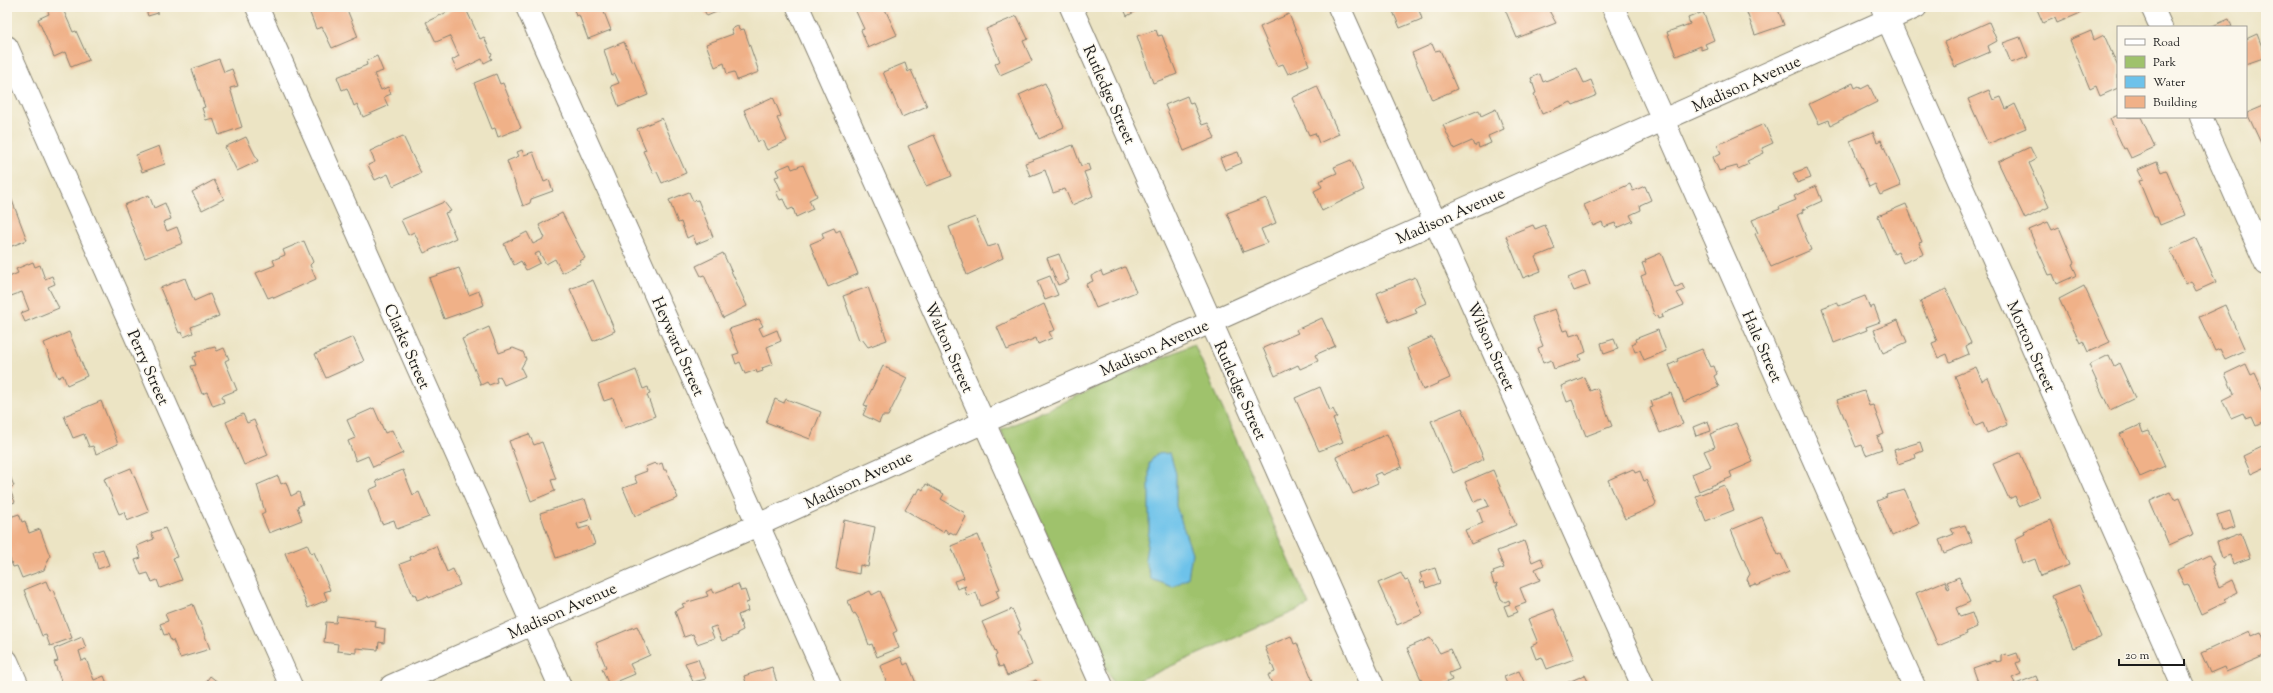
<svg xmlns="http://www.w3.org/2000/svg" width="2273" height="693" font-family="'Sorts Mill Goudy',serif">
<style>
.green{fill:#9fc26c;stroke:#5e6f44}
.water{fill:#6dc2ea;stroke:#446f83}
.building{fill:#f0b188}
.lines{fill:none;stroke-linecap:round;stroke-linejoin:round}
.minor-casing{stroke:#848070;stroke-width:24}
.minor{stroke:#fff;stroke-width:22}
.labels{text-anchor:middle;stroke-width:3;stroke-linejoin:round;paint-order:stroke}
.street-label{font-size:16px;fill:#1c1c1c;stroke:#fbf7ec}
</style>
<rect width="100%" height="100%" fill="#fbf7ec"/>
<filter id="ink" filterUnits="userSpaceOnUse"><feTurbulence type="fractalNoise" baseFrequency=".025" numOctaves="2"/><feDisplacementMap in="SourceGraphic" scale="8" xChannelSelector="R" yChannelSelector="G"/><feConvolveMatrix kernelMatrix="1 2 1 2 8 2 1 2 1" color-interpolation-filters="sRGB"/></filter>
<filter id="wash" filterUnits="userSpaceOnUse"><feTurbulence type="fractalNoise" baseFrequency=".012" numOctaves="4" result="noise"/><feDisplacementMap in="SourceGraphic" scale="16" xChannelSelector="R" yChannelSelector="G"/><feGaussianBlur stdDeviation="0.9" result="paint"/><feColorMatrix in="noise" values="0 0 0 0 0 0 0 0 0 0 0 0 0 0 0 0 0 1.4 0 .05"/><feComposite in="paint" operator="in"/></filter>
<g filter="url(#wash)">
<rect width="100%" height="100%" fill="#ece4c4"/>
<polygon class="green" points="1194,344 1309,605 1126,686 1114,686 1001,430"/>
<polygon class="water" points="1170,453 1176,474 1176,506 1192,553 1188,578 1173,587 1151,579 1145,559 1149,531 1149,464 1156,454"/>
<g id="blocks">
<g class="building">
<polygon points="52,7 62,7 73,32 76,31 89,60 71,67 65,52 54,57 38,19 49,14 47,9"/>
<polygon points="145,7 157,7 158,13 148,16"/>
<polygon points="325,7 346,7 358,37 332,48 322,27 316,29 310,13"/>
<polygon points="458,7 465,7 480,39 484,37 492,55 490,56 492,59 484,63 482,59 457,71 452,60 459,56 450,36 436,42 426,22"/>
<polygon points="573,7 602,7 611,30 588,39 579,15 576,16"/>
<polygon points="697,7 728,7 707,16 703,8 698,10"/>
<polygon points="854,7 884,7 897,35 868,48 861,30 864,29"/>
<polygon points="1123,7 1144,7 1127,16"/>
<polygon points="1386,7 1418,7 1422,19 1400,28 1392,9 1387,11"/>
<polygon points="1504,7 1547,7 1556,23 1517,38"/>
<polygon points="1745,7 1777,7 1784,25 1755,35"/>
<polygon points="2036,7 2089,7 2090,9 2057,23 2055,18 2043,23"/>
<polygon points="1703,12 1714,40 1705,44 1707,48 1701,50 1701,46 1676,56 1667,32 1690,24 1688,18"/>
<polygon points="1289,14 1309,65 1288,74 1283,64 1277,66 1260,27"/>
<polygon points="1017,16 1028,39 1023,41 1032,61 1000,75 995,64 1000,61 986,29"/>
<polygon points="2229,19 2232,27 2210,27"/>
<polygon points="1989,22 1997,41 1988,46 1990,52 1955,67 1944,42"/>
<polygon points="738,26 739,30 744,29 759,72 737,80 734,72 727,74 724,63 715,67 706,44 733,34 731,29"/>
<polygon points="1156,30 1158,36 1162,35 1177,74 1153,83 1137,36"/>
<polygon points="2091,31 2094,40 2104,35 2118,67 2118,88 2100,96 2096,86 2090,89 2070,40"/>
<polygon points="2257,34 2266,57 2246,64 2246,39"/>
<polygon points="2020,37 2028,57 2011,63 2003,43"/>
<polygon points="624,42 632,62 634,60 648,95 619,107 611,86 619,83 615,74 612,76 604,50"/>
<polygon points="1432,44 1435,51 1440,50 1457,89 1432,100 1412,53"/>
<polygon points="377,56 383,71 374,74 381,90 388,87 391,94 384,97 388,106 363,117 357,104 354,106 347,88 342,90 337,77 367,65 366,61"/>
<polygon points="219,59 224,72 232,69 238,86 230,88 242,127 219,135 213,118 206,120 202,108 205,107 192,69"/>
<polygon points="905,63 908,72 911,70 927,106 902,117 883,72"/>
<polygon points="1577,68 1584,83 1591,80 1597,95 1573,105 1571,102 1542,114 1534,94 1536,93 1531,78 1540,74 1543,82"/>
<polygon points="496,74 500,84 503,83 521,128 498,137 495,128 492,129 474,83"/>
<polygon points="1045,83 1064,127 1039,139 1019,95"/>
<polygon points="1853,83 1855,88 1859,86 1861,89 1869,85 1877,102 1831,125 1829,120 1819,124 1809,104"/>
<polygon points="1317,86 1339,134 1319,143 1315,133 1309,135 1292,98"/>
<polygon points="1989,90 1993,100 2001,97 2006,109 2015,104 2026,128 1988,144 1968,99"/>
<polygon points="1187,96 1190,104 1193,103 1202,125 1208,123 1215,138 1184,151 1165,105"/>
<polygon points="773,97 781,116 777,118 787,141 767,150 762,140 758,142 744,110"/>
<polygon points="2266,105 2266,154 2247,113"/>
<polygon points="1496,109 1504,129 1488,136 1491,143 1479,148 1478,144 1474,146 1472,141 1454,149 1443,125 1479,110 1481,116"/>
<polygon points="2118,115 2118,117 2141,117 2155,147 2131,158 2126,148 2124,149 2110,119"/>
<polygon points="662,118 686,173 662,183 657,172 653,173 643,151 646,150 637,129"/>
<polygon points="1764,124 1773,143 1762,148 1764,153 1747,161 1749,164 1738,169 1737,166 1719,171 1713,157 1721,153 1717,145"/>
<polygon points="1873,132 1877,142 1881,140 1901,186 1880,195 1875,184 1869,187 1850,141"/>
<polygon points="934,135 952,176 926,186 908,146"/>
<polygon points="403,136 421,173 393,186 388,174 375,180 368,165 375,162 370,151"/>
<polygon points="246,137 258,161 237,171 225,147"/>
<polygon points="1073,145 1081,166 1088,164 1090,170 1084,172 1093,196 1072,205 1065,189 1053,193 1045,170 1030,176 1025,163"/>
<polygon points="159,146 165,164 142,172 136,155"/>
<polygon points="2030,147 2036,159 2029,163 2049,207 2025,219 1998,162"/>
<polygon points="522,150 524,155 533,152 544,182 549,180 553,191 531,199 530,203 523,206 507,161 519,156 517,152"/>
<polygon points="1238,152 1242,163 1225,170 1220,158"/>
<polygon points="1351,160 1364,190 1322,211 1314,191 1322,187 1319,181 1337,173 1334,167"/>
<polygon points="2157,162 2161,172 2166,170 2185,215 2160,225 2157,217 2154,217 2139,181 2143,180 2138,170"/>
<polygon points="790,164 792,169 803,165 817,196 809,200 813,209 796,217 793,208 788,210 783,199 780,200 776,192 781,190 775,177 779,176 776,170"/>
<polygon points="1807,168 1811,178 1797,183 1793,173"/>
<polygon points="214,180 224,199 202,210 192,192"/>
<polygon points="1630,184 1633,191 1645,186 1651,200 1640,205 1641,210 1630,215 1633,221 1617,228 1615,223 1604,227 1602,222 1593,226 1584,205"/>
<polygon points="1816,186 1822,201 1802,210 1803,212 1797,215 1811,250 1771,267 1755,234 1758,233 1752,220 1780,209 1779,207 1796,200 1794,196"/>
<polygon points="689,192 693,201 698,200 713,237 696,244 693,235 687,238 681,222 678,223 669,200"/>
<polygon points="10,195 27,240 7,248 7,197"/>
<polygon points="149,195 154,208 165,203 171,219 163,222 167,231 177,227 183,243 145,258 124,205"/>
<polygon points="1266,198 1276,223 1261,229 1267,243 1243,252 1227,213"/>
<polygon points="444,202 451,211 445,213 456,238 424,253 414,232 408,235 401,220"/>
<polygon points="1906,204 1922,242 1919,243 1924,254 1903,263 1898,252 1894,254 1878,216"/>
<polygon points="562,213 585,258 580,261 581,263 562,273 555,259 546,264 539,252 535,254 540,263 526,270 521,261 514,265 504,244 527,232 533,244 545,238 539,225"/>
<polygon points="975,217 988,247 998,244 1003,258 967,275 949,227"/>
<polygon points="2048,222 2052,230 2059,227 2074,263 2072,264 2077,275 2057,284 2053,274 2049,275 2029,230"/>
<polygon points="1533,225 1535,229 1545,225 1555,249 1535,257 1541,271 1523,278 1506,236"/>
<polygon points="834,228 836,232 840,230 858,274 828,287 810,244 824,238 822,233"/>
<polygon points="2196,238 2216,282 2196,291 2191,281 2186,284 2170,250"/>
<polygon points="304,241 313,262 310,265 316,279 274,298 273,296 268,298 256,273 275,265 273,260 285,255 283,250"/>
<polygon points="723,253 747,306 723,318 704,275 701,276 696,266"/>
<polygon points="1661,253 1675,288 1682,284 1685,290 1677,293 1684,305 1662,314 1663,317 1658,319 1657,315 1655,317 1641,276 1646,274 1642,263 1646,262 1645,260"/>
<polygon points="1059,254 1069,280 1058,285 1047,258"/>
<polygon points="33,262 35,267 40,265 45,279 52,276 55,284 48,287 59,308 25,322 21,313 29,310 22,292 11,296 7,286 7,278 18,273 16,269"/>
<polygon points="1125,267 1136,292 1096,308 1086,284 1093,281 1091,276 1101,271 1103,276"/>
<polygon points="459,268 469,295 479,291 484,305 444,319 429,278"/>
<polygon points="1585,271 1590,285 1574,291 1568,278"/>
<polygon points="1050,276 1058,295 1045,300 1037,281"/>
<polygon points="1415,277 1426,303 1415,308 1417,313 1396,321 1396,319 1389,322 1377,293"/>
<polygon points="185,278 194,301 210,294 219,316 191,327 193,333 184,337 182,332 179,333 160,288"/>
<polygon points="593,280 615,331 593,341 570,289"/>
<polygon points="2084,286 2110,342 2088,352 2083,341 2080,343 2059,299"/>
<polygon points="868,287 887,340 868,347 862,339 859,340 843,296"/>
<polygon points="1946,289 1971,343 1966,346 1969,354 1950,362 1947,354 1938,358 1932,343 1937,341 1920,301"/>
<polygon points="1865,296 1870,308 1874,306 1880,322 1866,327 1867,330 1834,343 1822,308 1837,302 1839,306"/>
<polygon points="1044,304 1055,330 1049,332 1052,338 1038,344 1036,338 1007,350 997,327"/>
<polygon points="2225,305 2245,350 2225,359 2220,349 2215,351 2199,317"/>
<polygon points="1555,309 1563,331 1568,330 1570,336 1580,333 1586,352 1579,355 1581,360 1554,369 1551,360 1543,363 1538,348 1543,346 1532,317"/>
<polygon points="1322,318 1335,346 1315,355 1318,361 1300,369 1298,365 1275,376 1263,348 1298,333 1296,330"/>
<polygon points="759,319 763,326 759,328 763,336 777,330 781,341 767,347 773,364 762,368 763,371 757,373 756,370 745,374 740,362 736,364 733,355 739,353 729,329"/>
<polygon points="1898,320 1907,342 1883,353 1874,330"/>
<polygon points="489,327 499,353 513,348 523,352 526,359 521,368 525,376 504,385 500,376 496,378 497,382 489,385 487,382 481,385 462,339"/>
<polygon points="1658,330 1666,351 1644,360 1640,350 1635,352 1632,344 1636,342 1635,339"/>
<polygon points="69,332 87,376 67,385 63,375 58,378 44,343"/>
<polygon points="353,337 364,361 326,378 315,354"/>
<polygon points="1432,337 1450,378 1423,390 1407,348"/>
<polygon points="1614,339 1618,349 1604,354 1601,343"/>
<polygon points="215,347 217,351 224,348 229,359 225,361 237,390 222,396 224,402 213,406 207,392 202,394 191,366 196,365 193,357 197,356 195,352"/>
<polygon points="1702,349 1710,367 1714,366 1717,374 1714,376 1719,387 1684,402 1669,365 1678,361 1677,359"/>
<polygon points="2109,355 2114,366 2119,363 2135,398 2110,410 2089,365"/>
<polygon points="2246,364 2251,375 2255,373 2266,397 2266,421 2256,426 2252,417 2246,419 2243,413 2231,418 2222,400 2234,394 2225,374"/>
<polygon points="883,366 907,378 888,416 882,416 879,423 863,415 867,406 864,405"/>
<polygon points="1976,367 1982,381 1988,378 2007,425 1987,433 1983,423 1976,426 1955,376"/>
<polygon points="636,370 643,389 648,387 650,394 647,395 655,416 625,428 613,398 604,401 598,385"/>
<polygon points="1584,377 1590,391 1597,388 1612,426 1586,436 1572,400 1567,402 1561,386"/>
<polygon points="1320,387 1330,411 1333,409 1337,417 1333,419 1343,442 1319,451 1295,398"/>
<polygon points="1864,391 1869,406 1873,405 1884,434 1877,437 1882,449 1866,455 1862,445 1856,447 1837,400"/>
<polygon points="1671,393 1683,424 1660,433 1650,408 1653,407 1651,401"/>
<polygon points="775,399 784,403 786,399 821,412 810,439 766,422"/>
<polygon points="101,401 118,444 96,454 93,446 89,447 84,434 73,438 64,416"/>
<polygon points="374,408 385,433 392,430 403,453 373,467 368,456 356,461 348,441 355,438 347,420"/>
<polygon points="1462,408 1484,459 1453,473 1431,421"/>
<polygon points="243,414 247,423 254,420 268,455 244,465 226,422"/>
<polygon points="1708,421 1711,431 1696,436 1693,427"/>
<polygon points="1736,423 1753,462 1730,472 1732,477 1699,491 1692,474 1711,466 1704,451 1715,447 1710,434"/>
<polygon points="2140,425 2143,433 2149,431 2165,466 2140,477 2120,434"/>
<polygon points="529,434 534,445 542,442 556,479 551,480 555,491 531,501 509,441"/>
<polygon points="1387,434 1402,467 1383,475 1381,472 1374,475 1378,483 1353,494 1336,457"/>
<polygon points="1920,442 1923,451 1915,454 1916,458 1898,464 1894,450"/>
<polygon points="2266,445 2266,467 2251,474 2243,456"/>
<polygon points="2020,453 2040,497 2019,506 2015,496 2009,499 1993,464"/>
<polygon points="655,463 657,465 662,463 664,470 666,470 678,498 635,516 623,488 637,483 634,476 647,471 645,467"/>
<polygon points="131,468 149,512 127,521 124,512 119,514 104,479"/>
<polygon points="1633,469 1635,473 1640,471 1644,481 1646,480 1656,503 1654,506 1625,519 1608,480"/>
<polygon points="403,470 413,495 419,492 429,517 397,529 394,520 382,524 369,490 378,486 376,481"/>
<polygon points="1493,470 1516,525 1471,544 1465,530 1483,523 1478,510 1489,506 1485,498 1474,502 1465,482"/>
<polygon points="8,471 14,486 9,488 15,502 7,505"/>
<polygon points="278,476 281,484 286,482 291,496 299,492 303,504 297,507 302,520 269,533 261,514 265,512 257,485"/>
<polygon points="926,484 944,494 941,499 965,513 964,515 966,517 956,535 950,532 949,534 945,529 943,532 905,510 915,493 917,494 920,488 923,490"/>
<polygon points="1724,485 1734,510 1706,521 1696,496"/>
<polygon points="1905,490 1919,524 1892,536 1877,501 1887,497 1886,495"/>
<polygon points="2170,492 2174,500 2179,498 2194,534 2169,545 2150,501"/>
<polygon points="585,499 592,519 577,524 579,529 589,526 595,544 556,558 540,513"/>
<polygon points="2230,511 2235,527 2222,531 2217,515"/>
<polygon points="19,514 22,522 25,521 29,533 40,529 50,556 44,570 22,578 17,566 13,567 7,551 7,518"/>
<polygon points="1762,517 1778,555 1781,554 1789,572 1756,586 1755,584 1750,586 1747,579 1750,574 1731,530"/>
<polygon points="844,520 875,527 868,567 860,565 859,574 836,569"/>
<polygon points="2051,520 2069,565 2041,576 2035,559 2022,564 2015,539 2025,534 2024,531"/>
<polygon points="1965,525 1972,542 1944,553 1939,540 1954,534 1951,529"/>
<polygon points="165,528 177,557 173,558 182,580 160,588 157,580 152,582 148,573 141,575 135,560 141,558 137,546 154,539 151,533"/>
<polygon points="2241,533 2250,558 2233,564 2230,555 2222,558 2217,542"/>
<polygon points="978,535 1000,589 996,590 999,598 981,606 976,592 967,596 964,587 966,586 957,589 954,581 964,578 951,546"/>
<polygon points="1524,541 1532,562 1541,558 1544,565 1535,569 1540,580 1520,588 1526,603 1515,607 1518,612 1508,616 1504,606 1510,604 1509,600 1505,602 1501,599 1496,586 1498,586 1497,583 1494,584 1491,575 1494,574 1493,572 1504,568 1497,551"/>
<polygon points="307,544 311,553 314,552 330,590 324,592 327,600 308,608 285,553"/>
<polygon points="436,546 447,572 453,569 460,585 429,598 428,596 417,600 415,594 413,595 400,564 411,560 410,557"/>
<polygon points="103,549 109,565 98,569 93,552"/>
<polygon points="2209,555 2214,565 2212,566 2214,572 2213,572 2219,587 2233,580 2238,592 2224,599 2226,602 2201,614 2188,584 2184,585 2177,570"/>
<polygon points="1435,568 1440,583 1426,588 1424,582 1421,583 1420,580 1422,579 1420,573"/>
<polygon points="1401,573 1405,581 1408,580 1423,614 1397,625 1378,583"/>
<polygon points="1959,577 1970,602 1956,608 1960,617 1972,613 1977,627 1966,632 1967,634 1938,646 1916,593 1945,581 1948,589 1950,588 1947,582"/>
<polygon points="46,581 50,591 53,590 72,638 50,646 46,635 42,636 24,590"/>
<polygon points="738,584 741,591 745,590 749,602 746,603 748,611 738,615 743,630 737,633 738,635 722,641 716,626 710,628 714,638 697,644 693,634 684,637 675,611 684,607 682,604 708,596 706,592 712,589 714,593"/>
<polygon points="2079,585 2101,637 2073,648 2052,596"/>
<polygon points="870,591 872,595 880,591 897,631 893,633 899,648 877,657 872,644 869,645 860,621 855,613 853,614 848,601"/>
<polygon points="193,604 210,649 180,658 173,640 171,641 168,634 164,635 160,624 168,621 165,614"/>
<polygon points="1012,609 1021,630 1018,632 1032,665 1007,676 1003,666 999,667 995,656 997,655 982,622"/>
<polygon points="1554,609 1574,659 1547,669 1542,657 1536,659 1531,646 1538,643 1528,619"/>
<polygon points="337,616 376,621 375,627 385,629 384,643 379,642 378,650 356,648 356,653 337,651 338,644 324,642 326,622 336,623"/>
<polygon points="637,626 650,655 630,664 635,674 609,685 602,669 606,667 596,643"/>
<polygon points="2249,631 2251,636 2261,632 2266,644 2266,655 2226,672 2224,667 2210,673 2201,653"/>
<polygon points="1291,636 1294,644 1297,643 1315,686 1273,686 1268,675 1275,672 1265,647"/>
<polygon points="82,637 86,648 79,651 82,661 86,659 94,680 104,676 108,686 63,686 54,662 58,661 54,649"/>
<polygon points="1430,638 1440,653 1450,649 1459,669 1449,673 1452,680 1438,686 1424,686 1407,648"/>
<polygon points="2017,653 2020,661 2016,663 2021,674 2012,678 2015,683 2008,686 1977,685 1976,682 1978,682 1973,668 1996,660 1996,662 2001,661 2001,656 2006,654 2008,656"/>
<polygon points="901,657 904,665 908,663 917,686 888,686 880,666"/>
<polygon points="698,659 706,679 693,682 685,663"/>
<polygon points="772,667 778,686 747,686 744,676"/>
<polygon points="1519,671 1526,686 1508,686 1504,677"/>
<polygon points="1585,675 1590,686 1559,686"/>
<polygon points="210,676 223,686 203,686"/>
<polygon points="2036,676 2040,686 2011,686"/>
<polygon points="1036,680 1039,686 1022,686"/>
</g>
</g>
</g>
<g filter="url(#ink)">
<use href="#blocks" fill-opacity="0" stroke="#848070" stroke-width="1"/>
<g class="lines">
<defs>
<g id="minor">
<polyline points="257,7 560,686"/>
<polyline points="527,7 830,686"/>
<polyline points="798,7 1102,686"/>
<polyline points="1071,7 1373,686"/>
<polyline points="1339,7 1643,686"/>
<polyline points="1613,7 1914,686"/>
<polyline points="1882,7 2183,686"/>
<polyline points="2152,7 2161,27"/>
<polyline points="7,47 291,686"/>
<polyline points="2201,117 2266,264"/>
<polyline points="7,661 18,686"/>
<polyline points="391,686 758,525 984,422 1211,322 1916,7"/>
</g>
</defs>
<use href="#minor" class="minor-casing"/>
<use href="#minor" class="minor"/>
</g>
</g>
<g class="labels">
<g class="street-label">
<text transform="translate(1746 83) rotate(-24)" y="6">Madison Avenue</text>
<text transform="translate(1110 94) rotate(66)" y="6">Rutledge Street</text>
<text transform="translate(1450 215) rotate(-24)" y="6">Madison Avenue</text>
<text transform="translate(408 346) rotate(66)" y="6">Clarke Street</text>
<text transform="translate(679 346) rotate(66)" y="6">Heyward Street</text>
<text transform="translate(1492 346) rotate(66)" y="6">Wilson Street</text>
<text transform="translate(1763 346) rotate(66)" y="6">Hale Street</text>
<text transform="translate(2032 346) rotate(66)" y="6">Morton Street</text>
<text transform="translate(950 347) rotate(66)" y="6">Walton Street</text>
<text transform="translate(1154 347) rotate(-24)" y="6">Madison Avenue</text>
<text transform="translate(149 367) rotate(66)" y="6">Perry Street</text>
<text transform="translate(1241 390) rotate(66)" y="6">Rutledge Street</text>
<text transform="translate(858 479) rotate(-25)" y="6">Madison Avenue</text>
<text transform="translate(562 610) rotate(-24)" y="6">Madison Avenue</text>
</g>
</g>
<rect width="2273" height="693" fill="none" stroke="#fbf7ec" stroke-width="24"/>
<rect x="2117" y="26" width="130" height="92" fill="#fbf7ec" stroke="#a29f99"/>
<rect x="2125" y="39" width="20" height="6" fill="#ffffff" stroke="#a29f99"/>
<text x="2153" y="46" font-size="12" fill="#1c1c1c">Road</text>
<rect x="2125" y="56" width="20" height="12" fill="#9fc26c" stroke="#a29f99"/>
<text x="2153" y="66" font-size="12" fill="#1c1c1c">Park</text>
<rect x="2125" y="76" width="20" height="12" fill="#6dc2ea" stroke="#a29f99"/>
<text x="2153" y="86" font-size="12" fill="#1c1c1c">Water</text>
<rect x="2125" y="96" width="20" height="12" fill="#f0b188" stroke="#a29f99"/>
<text x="2153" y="106" font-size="12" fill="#1c1c1c">Building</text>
<path d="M2119 659v6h65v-6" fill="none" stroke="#1c1c1c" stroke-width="2"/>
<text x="2125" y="659" font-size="12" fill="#1c1c1c" stroke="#fbf7ec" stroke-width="3" paint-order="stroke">20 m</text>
</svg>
